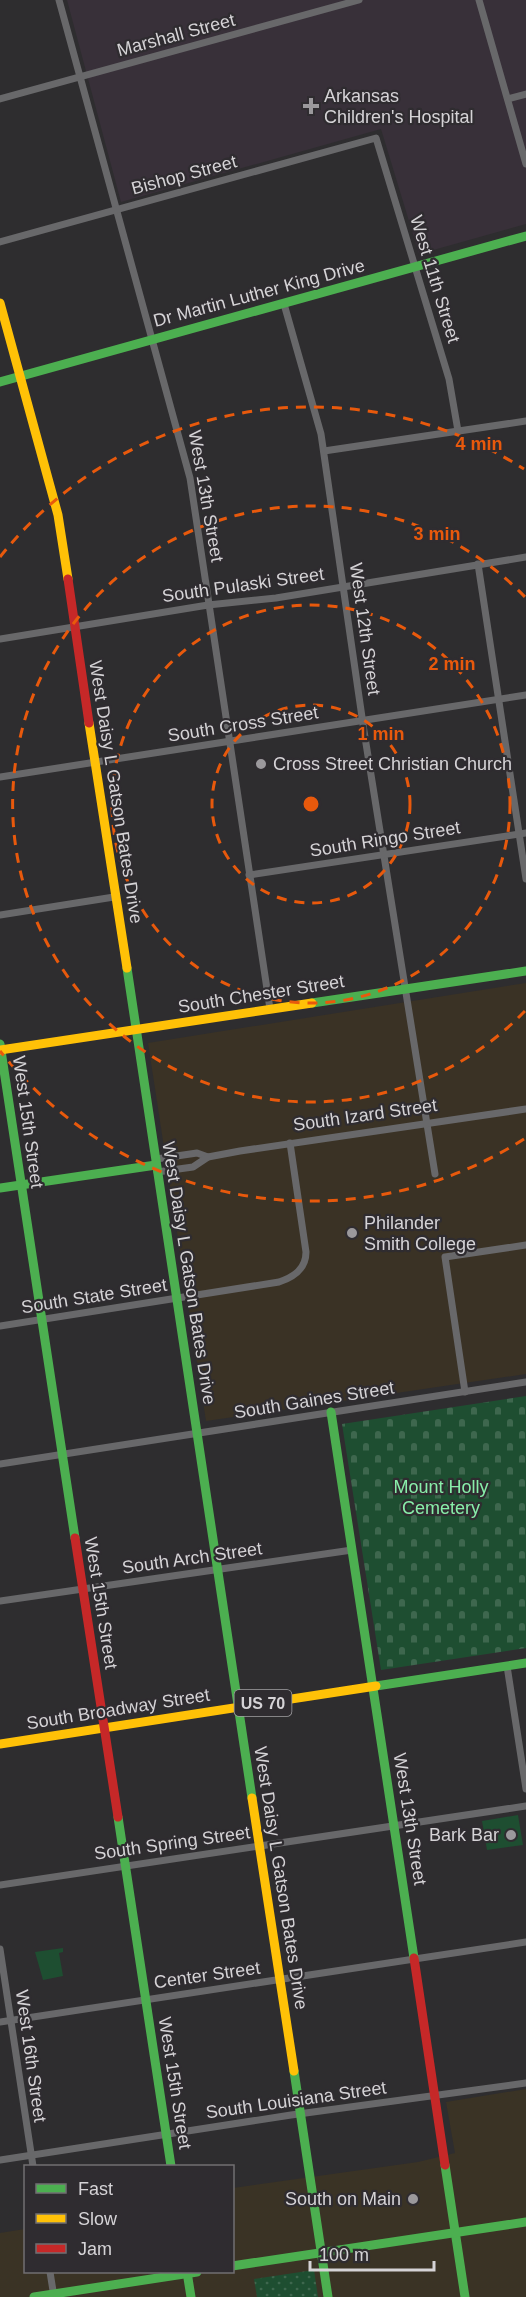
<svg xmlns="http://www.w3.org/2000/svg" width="526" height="2297" font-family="Arial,sans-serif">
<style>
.commercial{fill:#3a3325}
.built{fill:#383039}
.education{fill:#3a3225}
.green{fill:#1e4e31}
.cemetery{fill:url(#cemetery-stones)}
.garden{fill:url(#garden-dots)}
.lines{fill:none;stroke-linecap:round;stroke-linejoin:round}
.street{stroke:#68686a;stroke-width:7}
.fast{stroke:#4caf50;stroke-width:9}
.slow{stroke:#ffc107;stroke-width:9}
.jam{stroke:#c62828;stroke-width:9}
.ring{fill:none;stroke:#e8590c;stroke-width:3;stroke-dasharray:10 8}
.poi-dot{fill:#9b999c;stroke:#2f2c30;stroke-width:2}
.labels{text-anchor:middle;stroke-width:4.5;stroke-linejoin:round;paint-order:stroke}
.shield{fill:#2f2c30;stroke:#a3a1a4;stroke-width:1.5}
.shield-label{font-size:16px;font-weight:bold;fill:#d5d3d6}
.street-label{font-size:18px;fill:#d5d3d6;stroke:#2f2c30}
.poi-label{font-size:18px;fill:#d5d3d6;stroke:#2f2c30;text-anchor:start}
.park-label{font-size:18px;fill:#88eea9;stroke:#2f2c30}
.centre{fill:#e8590c;stroke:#2f2c30;stroke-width:3}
.ring-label{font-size:18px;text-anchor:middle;font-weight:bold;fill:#e8590c;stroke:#2f2c30;stroke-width:4.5;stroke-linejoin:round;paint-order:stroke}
</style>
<defs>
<pattern id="cemetery-stones" width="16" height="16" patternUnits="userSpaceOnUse" patternTransform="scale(1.5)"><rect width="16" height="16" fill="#1e4e31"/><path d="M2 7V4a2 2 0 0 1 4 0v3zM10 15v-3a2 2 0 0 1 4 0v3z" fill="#3e674e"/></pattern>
<pattern id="garden-dots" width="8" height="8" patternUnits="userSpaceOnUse" patternTransform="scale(1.5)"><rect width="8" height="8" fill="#1e4e31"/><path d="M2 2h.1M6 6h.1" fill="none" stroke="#3e674e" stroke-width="1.8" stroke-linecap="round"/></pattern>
</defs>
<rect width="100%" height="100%" fill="#2e2d2f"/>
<polygon class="commercial" points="526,2089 526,2297 0,2297 0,2233 25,2229 26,2272 232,2272 233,2188 418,2162 455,2153 446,2102"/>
<polygon class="built" points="67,0 526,0 526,224 419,254 381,129 121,202"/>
<polygon class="education" points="526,983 526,1374 206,1421 148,1043"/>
<g class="green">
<polygon points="518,1815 523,1845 487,1850 482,1821"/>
<polygon points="63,1948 63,1952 59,1953 63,1976 43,1980 35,1952"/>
</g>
<polygon class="cemetery" points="526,1396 526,1648 381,1670 342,1424"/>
<polygon class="garden" points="314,2270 318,2297 257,2297 254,2279"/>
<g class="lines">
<g class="street">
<polyline points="59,0 190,478 270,1009"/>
<polyline points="479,0 526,164"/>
<polyline points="0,99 359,0"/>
<polyline points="508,99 526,94"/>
<polyline points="0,242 376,138 449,379 458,431"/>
<polyline points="284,304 321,434 364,731 435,1174"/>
<polyline points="324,451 526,421"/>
<polyline points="478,564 526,879"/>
<polyline points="0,639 208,605 276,598 526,557"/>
<polyline points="0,777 526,695"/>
<polyline points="249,875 526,833"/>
<polyline points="0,915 114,897"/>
<polyline points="156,1159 197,1153 208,1157"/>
<polyline points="157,1172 193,1167 208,1157 240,1151 526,1109"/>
<path d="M0,1326L279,1282C294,1277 306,1269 306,1252L290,1143"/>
<polyline points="465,1392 445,1257 526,1245"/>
<polyline points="0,1464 526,1382"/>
<polyline points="0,1601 352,1550"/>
<polyline points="507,1666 526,1789"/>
<polyline points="0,1885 526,1806"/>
<polyline points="0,1949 33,2166"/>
<polyline points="0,2022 526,1942"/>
<polyline points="0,2160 291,2115 526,2083"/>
<polyline points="50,2272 54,2297"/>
</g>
<g class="fast">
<polyline points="0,382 526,236"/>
<polyline points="127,968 252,1798"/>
<polyline points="312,1003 526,971"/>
<polyline points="0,1044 75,1538"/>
<polyline points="0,1188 156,1165"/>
<polyline points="331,1412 414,1958"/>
<polyline points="376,1686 526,1663"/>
<polyline points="118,1817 171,2166"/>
<polyline points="294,2071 328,2297"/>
<polyline points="445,2165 465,2297"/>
<polyline points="232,2266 526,2222"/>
<polyline points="187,2272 191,2297"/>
<polyline points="34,2297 197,2272"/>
</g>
<g class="slow">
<polyline points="0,303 58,515 68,579"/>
<polyline points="89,723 127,968"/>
<polyline points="0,1050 312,1003"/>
<polyline points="0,1744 376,1686"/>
<polyline points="252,1798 294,2071"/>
</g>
<g class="jam">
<polyline points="68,579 89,723"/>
<polyline points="75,1538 118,1817"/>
<polyline points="414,1958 445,2165"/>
</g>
</g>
<g class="ring">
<circle cx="311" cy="804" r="99"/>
<circle cx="311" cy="804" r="199"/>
<path d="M525 1011A298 298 0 1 1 525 597"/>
<path d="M524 1139A397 397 0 0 1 0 1051M0 557A397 397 0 0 1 524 469"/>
</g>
<g class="poi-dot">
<path d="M308 97h6v6h6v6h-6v6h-6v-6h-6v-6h6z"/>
<circle cx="261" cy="764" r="6"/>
<circle cx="352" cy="1233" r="6"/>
<circle cx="511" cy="1835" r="6"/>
<circle cx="413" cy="2199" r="6"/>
</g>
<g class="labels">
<rect class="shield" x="234.5" y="1690" width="57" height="26" rx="4.5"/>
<g class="shield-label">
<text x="263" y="1709">US 70</text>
</g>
<g class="street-label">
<text transform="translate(176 35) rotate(-15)" y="6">Marshall Street</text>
<text transform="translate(184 175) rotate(-15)" y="6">Bishop Street</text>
<text transform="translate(435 279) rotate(73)" y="6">West 11th Street</text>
<text transform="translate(259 293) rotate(-15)" y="6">Dr Martin Luther King Drive</text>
<text transform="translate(206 496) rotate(80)" y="6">West 13th Street</text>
<text transform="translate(243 585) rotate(-8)" y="6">South Pulaski Street</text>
<text transform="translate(365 629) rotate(82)" y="6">West 12th Street</text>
<text transform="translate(243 724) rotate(-9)" y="6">South Cross Street</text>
<text transform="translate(116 792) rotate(81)" y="6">West Daisy L Gatson Bates Drive</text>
<text transform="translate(385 839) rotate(-9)" y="6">South Ringo Street</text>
<text transform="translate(261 994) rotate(-9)" y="6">South Chester Street</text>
<text transform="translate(365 1115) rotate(-8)" y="6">South Izard Street</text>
<text transform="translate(28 1122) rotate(82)" y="6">West 15th Street</text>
<text transform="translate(189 1273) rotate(81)" y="6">West Daisy L Gatson Bates Drive</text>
<text transform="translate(94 1296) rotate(-9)" y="6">South State Street</text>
<text transform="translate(314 1400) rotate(-9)" y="6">South Gaines Street</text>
<text transform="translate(192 1558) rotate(-8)" y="6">South Arch Street</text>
<text transform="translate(101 1603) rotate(81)" y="6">West 15th Street</text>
<text transform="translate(118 1709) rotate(-9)" y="6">South Broadway Street</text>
<text transform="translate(410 1819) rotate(81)" y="6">West 13th Street</text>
<text transform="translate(172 1843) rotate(-8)" y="6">South Spring Street</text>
<text transform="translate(281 1878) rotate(81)" y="6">West Daisy L Gatson Bates Drive</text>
<text transform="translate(207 1975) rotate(-8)" y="6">Center Street</text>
<text transform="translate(31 2056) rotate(82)" y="6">West 16th Street</text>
<text transform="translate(175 2083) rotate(81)" y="6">West 15th Street</text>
<text transform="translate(296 2100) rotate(-8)" y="6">South Louisiana Street</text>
</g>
<g class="poi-label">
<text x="324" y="102">Arkansas<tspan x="324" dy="21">Children's Hospital</tspan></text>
<text x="273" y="770">Cross Street Christian Church</text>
<text x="364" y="1229">Philander<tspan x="364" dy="21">Smith College</tspan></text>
<text x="499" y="1841" text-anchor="end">Bark Bar</text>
<text x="401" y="2205" text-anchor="end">South on Main</text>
</g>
<g class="park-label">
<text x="441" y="1493">Mount Holly<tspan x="441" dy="21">Cemetery</tspan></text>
</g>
</g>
<circle cx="311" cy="804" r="9" class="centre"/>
<g class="ring-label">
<text x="479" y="450">4 min</text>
<text x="437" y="540">3 min</text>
<text x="452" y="670">2 min</text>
<text x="381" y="740">1 min</text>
</g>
<rect x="24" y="2165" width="210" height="108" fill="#2f2c30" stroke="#716f72" stroke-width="1.5"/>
<rect x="36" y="2184" width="30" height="9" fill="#4caf50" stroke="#716f72" stroke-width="1.5"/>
<text x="78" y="2195" font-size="18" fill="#d5d3d6">Fast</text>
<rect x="36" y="2214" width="30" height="9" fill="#ffc107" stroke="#716f72" stroke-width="1.5"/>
<text x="78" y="2225" font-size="18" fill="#d5d3d6">Slow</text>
<rect x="36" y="2244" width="30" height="9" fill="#c62828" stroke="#716f72" stroke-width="1.5"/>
<text x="78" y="2255" font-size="18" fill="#d5d3d6">Jam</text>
<path d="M310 2261v9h124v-9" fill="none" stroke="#d5d3d6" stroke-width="3"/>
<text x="319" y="2261" font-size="18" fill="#d5d3d6" stroke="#2f2c30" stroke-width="4.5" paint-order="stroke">100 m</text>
</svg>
